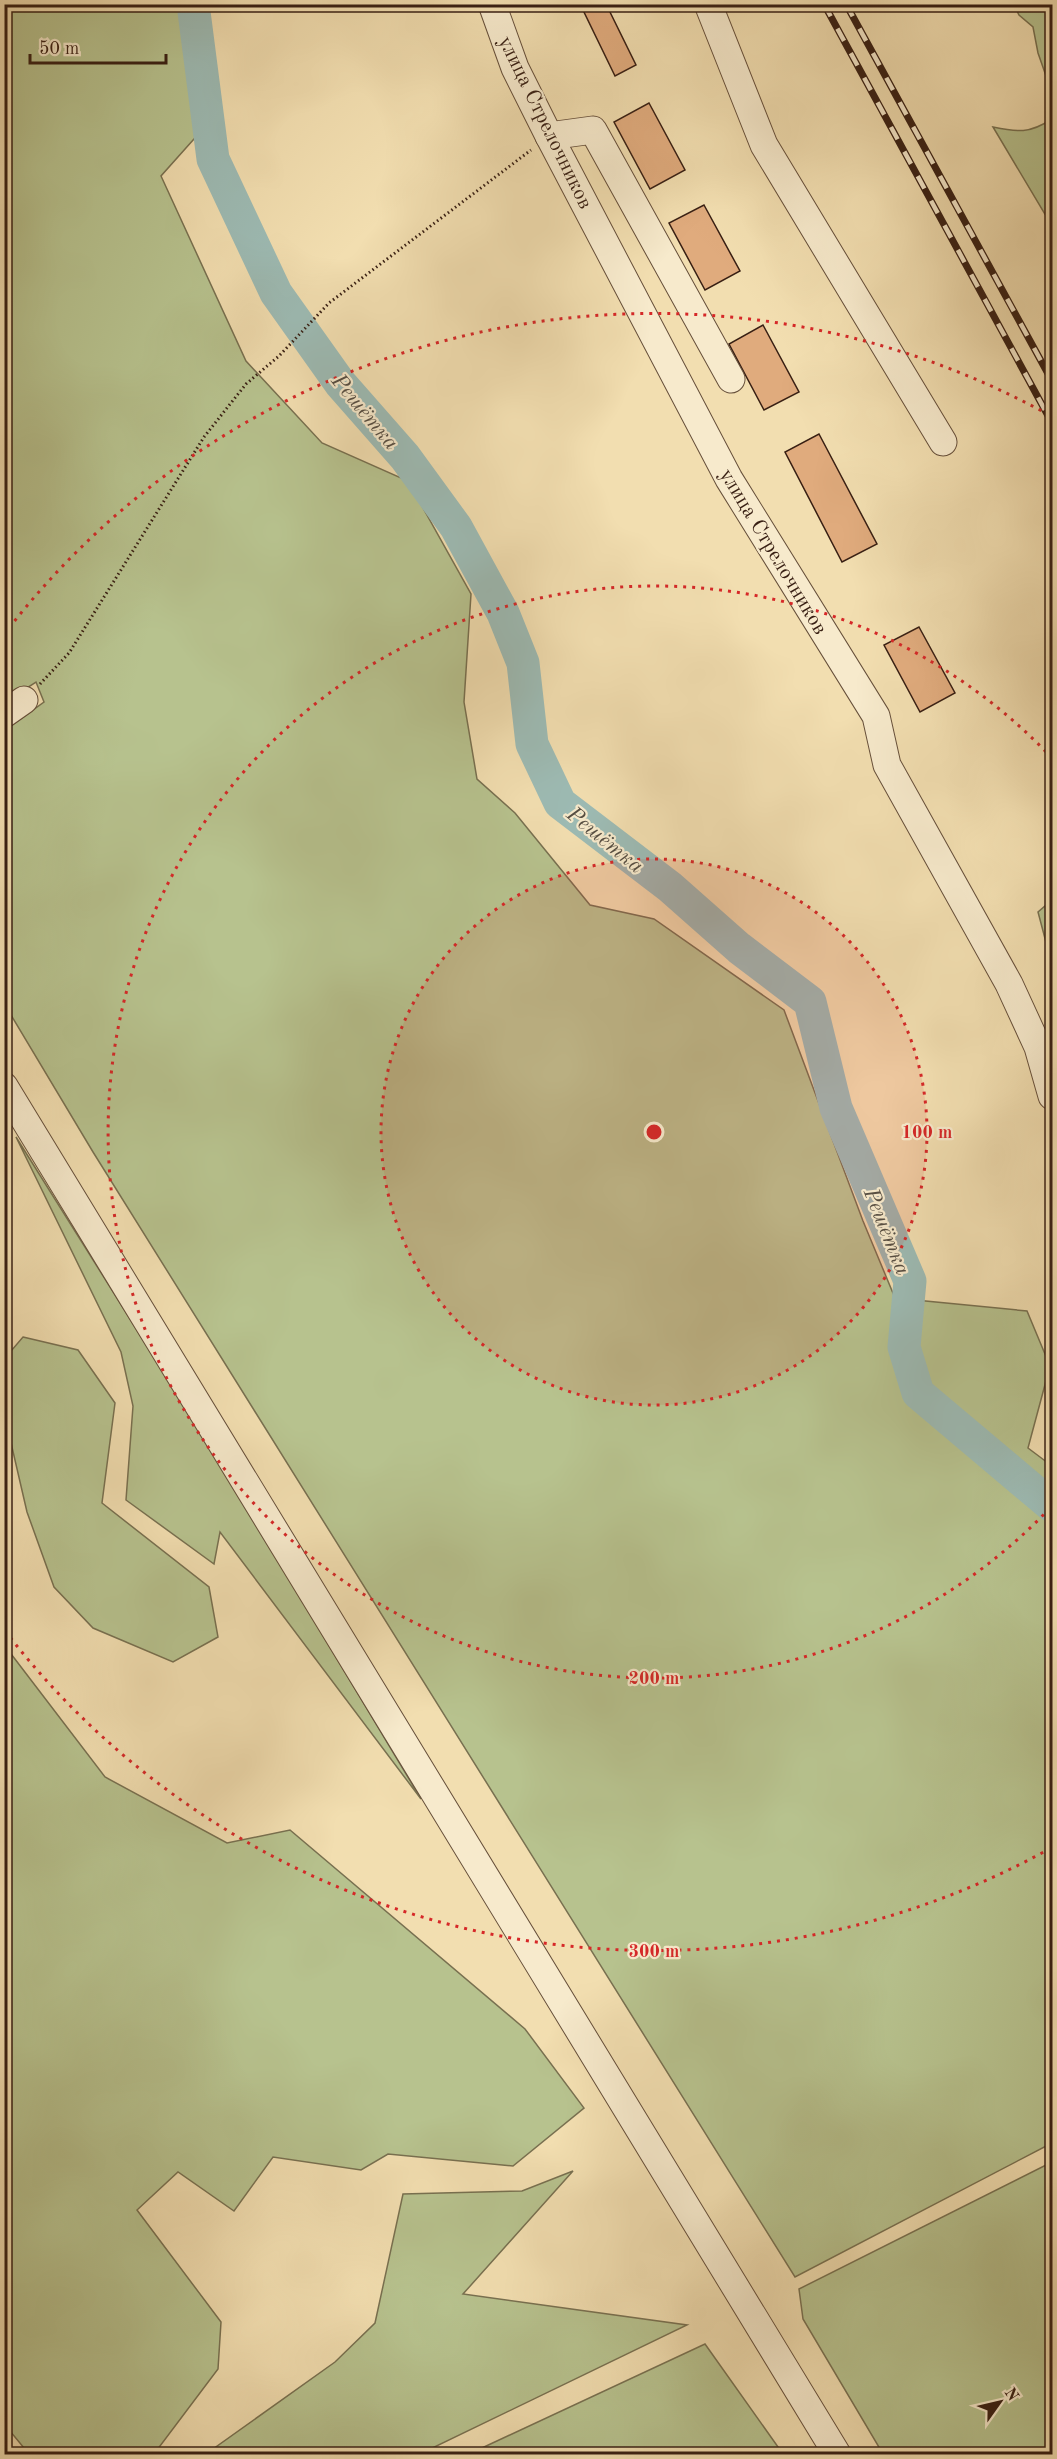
<svg xmlns="http://www.w3.org/2000/svg" width="1057" height="2459" font-family="'Old Standard TT',serif">
<style>
.green{fill:#b7c28e;stroke:#787050;stroke-width:1.5}
.lines{fill:none;stroke-linecap:round;stroke-linejoin:round}
.river{stroke:#9dbbb4;stroke-width:33}
.building{fill:#e0ab7d;stroke:#381f13;stroke-width:1.5}
.minor-casing{stroke:#664f3a;stroke-width:29}
.path{stroke:#381f13;stroke-width:3;stroke-dasharray:1.5 3;stroke-linecap:butt}
.minor{stroke:#f7eacc;stroke-width:27}
.rail-casing{stroke:#381f13;stroke-width:7}
.rail{stroke:#f7eacc;stroke-width:4.5;stroke-dasharray:14;stroke-linecap:butt}
.ring{fill:none;stroke:#d62828;stroke-width:3;stroke-dasharray:3 6}
.labels{text-anchor:middle;stroke-width:4.5;stroke-linejoin:round;paint-order:stroke}
.street-label{font-size:21px;fill:#381f13;stroke:#f7eacc}
.water-label{font-size:22px;font-style:italic;fill:#564e43;stroke:#f7eacc}
.centre{fill:#d62828;stroke:#f7eacc;stroke-width:3}
.ring-label{font-size:18px;text-anchor:middle;font-weight:bold;fill:#d62828;stroke:#f7eacc;stroke-width:4.5;stroke-linejoin:round;paint-order:stroke}
</style>
<rect width="100%" height="100%" fill="#f2deb0"/>
<filter id="stains"><feTurbulence type="fractalNoise" baseFrequency=".00333" numOctaves="4"/><feColorMatrix values="0 0 0 0 .2 0 0 0 0 .09 0 0 0 0 .02 0 0 0 .5 -.17"/></filter>
<radialGradient id="worn" r=".72"><stop offset=".6" stop-color="#630" stop-opacity="0"/><stop offset="1" stop-color="#630" stop-opacity=".3"/></radialGradient>
<g class="green">
<polygon points="5,5 184,5 202,130 161,176 246,361 322,443 408,481 471,594 464,702 477,779 515,813 590,905 654,919 784,1010 863,1221 895,1298 1027,1311 1050,1366 1028,1448 1052,1466 1052,2143 795,2277 93,1152 5,1005 4,731 44,702 36,682 5,702"/>
<polygon points="1014,5 1052,5 1052,93 1038,53 1033,27 1019,15"/>
<path d="M1052,119V226L993,127C1018,132 1029,134 1052,119Z"/>
<polygon points="1052,900 1052,965 1038,912"/>
<polygon points="16,1137 209,1445 421,1799 220,1532 214,1564 126,1500 133,1406 121,1352"/>
<polygon points="23,1337 78,1350 115,1403 102,1503 209,1587 218,1637 173,1662 93,1628 54,1587 27,1512 5,1417 5,1358"/>
<polygon points="5,1646 105,1777 227,1843 290,1830 525,2029 584,2108 513,2166 388,2154 361,2170 273,2157 234,2211 178,2172 137,2210 221,2322 218,2369 154,2454 29,2454 5,2425"/>
<polygon points="1052,2162 1052,2454 883,2454 803,2319 799,2289"/>
<polygon points="573,2171 463,2294 687,2325 420,2454 206,2454 335,2362 375,2323 403,2194 522,2191"/>
<polygon points="705,2344 783,2454 469,2454"/>
</g>
<g class="lines">
<polyline class="river" points="193,4 213,159 276,293 340,383 405,457 456,527 503,613 523,663 532,744 560,803 670,887 739,948 810,1002 836,1108 910,1281 904,1347 918,1393 1052,1506"/>
</g>
<g class="building">
<polygon points="595,4 606,4 636,65 615,76 583,10"/>
<polygon points="649,103 685,170 650,189 614,122"/>
<polygon points="704,205 740,271 705,290 669,223"/>
<polygon points="763,325 799,392 764,410 729,344"/>
<polygon points="819,434 877,544 842,562 785,452"/>
<polygon points="919,627 955,693 920,712 884,645"/>
</g>
<g class="lines">
<defs>
<g id="minor">
<polyline points="492,4 515,68 549,136 729,479 876,716 887,765 1009,984 1038,1047 1052,1096"/>
<polyline points="708,4 764,145 943,442"/>
<polyline points="549,136 593,130 731,379"/>
<polyline points="4,714 24,700"/>
<polyline points="4,1086 837,2454"/>
</g>
</defs>
<use href="#minor" class="minor-casing"/>
<polyline class="path" points="40,684 69,653 204,437 246,384 279,356 329,303 531,150"/>
<use href="#minor" class="minor"/>
<defs>
<g id="rail">
<polyline points="824,4 1052,423"/>
<polyline points="846,4 1052,381"/>
</g>
</defs>
<use href="#rail" class="rail-casing"/>
<use href="#rail" class="rail"/>
</g>
<circle cx="654" cy="1132" r="273" fill="#d62828" fill-opacity=".12"/>
<g class="ring">
<circle cx="654" cy="1132" r="273"/>
<path d="M1050 1508A546 546 0 1 1 1050 756"/>
<path d="M1051 1848A819 819 0 0 1 9 1636M9 628A819 819 0 0 1 1051 416"/>
</g>
<g class="labels">
<g class="street-label">
<text transform="translate(546 122) rotate(64)" y="7">улица Стрелочников</text>
<text transform="translate(774 551) rotate(59)" y="7">улица Стрелочников</text>
</g>
<g class="water-label">
<text transform="translate(366 411) rotate(50)" y="8">Решётка</text>
<text transform="translate(606 839) rotate(39)" y="8">Решётка</text>
<text transform="translate(888 1231) rotate(68)" y="8">Решётка</text>
</g>
</g>
<circle cx="654" cy="1132" r="9" class="centre"/>
<g class="ring-label">
<text x="927" y="1138">100 m</text>
<text x="654" y="1684">200 m</text>
<text x="654" y="1957">300 m</text>
</g>
<rect width="1057" height="2459" fill="none" stroke="#f2deb0" stroke-width="24"/>
<rect x="6" y="6" width="1045" height="2447" fill="none" stroke="#381f13" stroke-width="3"/>
<rect x="12" y="12" width="1033" height="2435" fill="none" stroke="#381f13" stroke-width="1.5"/>
<g transform="translate(1000 2402) rotate(56)" stroke="#f7eacc" stroke-width="4.5" paint-order="stroke">
<path d="M0-4.5L10 22L0 15L-10 22Z" fill="#381f13"/>
<text y="-9" font-size="16" font-weight="bold" text-anchor="middle" fill="#381f13">N</text>
</g>
<path d="M30 54v9h136v-9" fill="none" stroke="#381f13" stroke-width="3"/>
<text x="39" y="54" font-size="18" fill="#381f13" stroke="#f7eacc" stroke-width="4.5" paint-order="stroke">50 m</text>
<rect width="100%" height="100%" filter="url(#stains)"/>
<rect width="100%" height="100%" fill="url(#worn)"/>
</svg>
